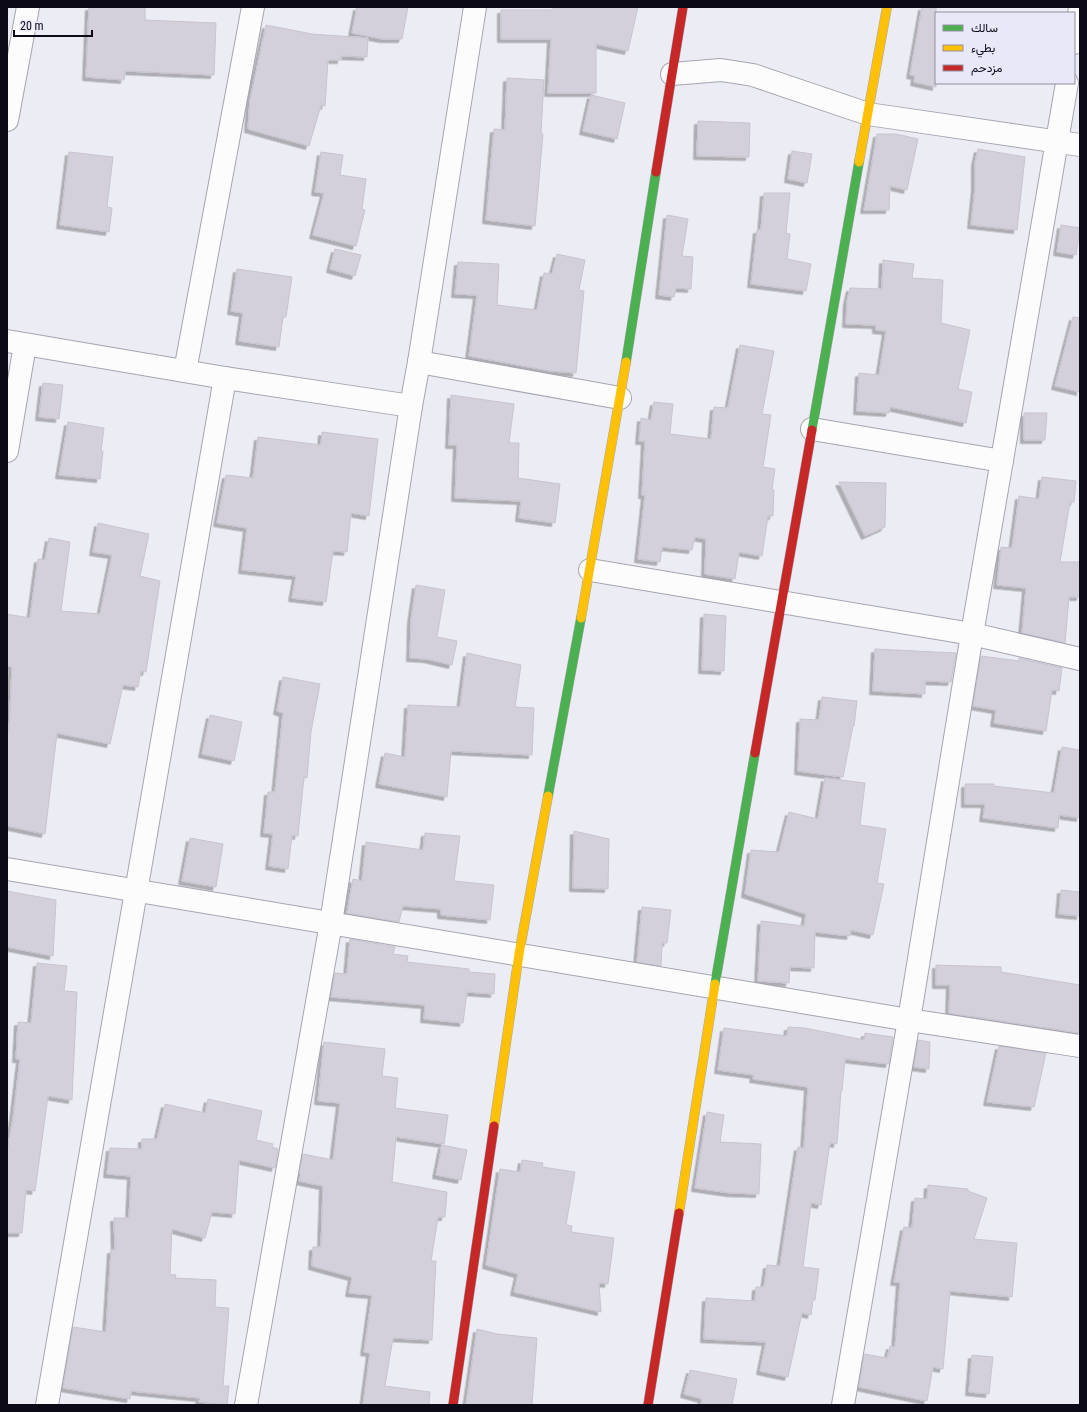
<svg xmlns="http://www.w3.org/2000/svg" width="1087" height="1412" font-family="'Roboto Condensed',Vazirmatn,sans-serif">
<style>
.building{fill:#d4d0db;stroke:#c8c4cf;filter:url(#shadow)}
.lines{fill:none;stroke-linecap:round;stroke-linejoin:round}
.street-casing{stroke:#a6a5b0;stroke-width:24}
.fast-casing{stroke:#a6a5b0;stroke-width:10}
.slow-casing{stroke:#a6a5b0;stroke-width:10}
.jam-casing{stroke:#a6a5b0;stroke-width:10}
.street{stroke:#fcfcfd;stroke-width:22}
.fast{stroke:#4caf50;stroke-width:9}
.slow{stroke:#ffc107;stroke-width:9}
.jam{stroke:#c62828;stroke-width:9}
</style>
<defs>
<filter id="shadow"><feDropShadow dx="-3.5" dy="3.5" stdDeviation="0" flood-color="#0004"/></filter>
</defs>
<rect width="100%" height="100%" fill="#ececf4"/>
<g class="building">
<polygon points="89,7 145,7 145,20 216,23 214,75 125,71 124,80 86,77"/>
<polygon points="357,7 408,7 402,39 383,39 352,33"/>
<polygon points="553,7 638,7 628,51 596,44 596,93 548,93 551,39 501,39 501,10 553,10"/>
<polygon points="922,7 936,7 936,87 914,82 915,76 910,75"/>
<polygon points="266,25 312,34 368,38 367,57 341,56 341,60 328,60 325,106 321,105 309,146 248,129 250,100"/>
<polygon points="507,78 544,80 541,133 543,134 535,226 486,220 494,129 505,130"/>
<polygon points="591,95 625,103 617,139 583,131"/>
<polygon points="698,121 750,123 749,157 697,156"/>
<polygon points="877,134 896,134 918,139 907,190 890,186 889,210 864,210"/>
<polygon points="978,149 1025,157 1017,230 971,225 975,188 975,162"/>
<polygon points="792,151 812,154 807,183 788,179"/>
<polygon points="69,152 113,157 107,207 112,208 109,232 60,225"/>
<polygon points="321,152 343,155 340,175 366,179 362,209 365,210 356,246 313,235 324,193 315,192"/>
<polygon points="764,193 790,193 786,233 790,234 787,259 811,264 806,291 751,284 757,230 761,230"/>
<polygon points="667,215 688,219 682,256 693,257 691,289 676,288 674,297 659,295"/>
<polygon points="1061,225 1080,228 1076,255 1057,252"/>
<polygon points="335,249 361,255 355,276 330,269"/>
<polygon points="557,254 585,260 579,290 584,291 576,373 551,371 469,356 477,295 455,294 458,262 499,264 497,305 537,310 544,273 552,274"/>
<polygon points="883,260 914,264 912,278 943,280 941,323 970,330 958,389 972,392 966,423 890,407 889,413 857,411 859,373 879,375 886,331 876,330 876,325 846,324 847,301 850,288 882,289"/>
<polygon points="237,269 292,277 286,317 283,317 279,347 239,341 243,313 231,311"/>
<polygon points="1073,317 1080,318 1080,392 1055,386"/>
<polygon points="740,345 774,351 762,414 771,415 763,467 775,469 772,489 774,490 773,516 768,516 762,556 739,552 735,579 705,574 706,539 695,537 692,550 662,547 660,562 638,559 645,495 642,495 645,441 639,441 641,418 651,420 654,402 673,404 670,434 711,439 714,407 728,408"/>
<polygon points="43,383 63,385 59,419 39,417"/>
<polygon points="451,395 514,404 509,443 519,443 518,478 560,484 555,523 519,518 521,501 455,498 457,445 449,445"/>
<polygon points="1024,413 1047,413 1045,440 1024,440"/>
<polygon points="68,422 104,428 101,451 103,451 100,479 59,475"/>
<polygon points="322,432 378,439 369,516 351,513 347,552 333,551 326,602 292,598 296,576 242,570 247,528 217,523 226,475 253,478 258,437 321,445"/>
<polygon points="1042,477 1076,481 1074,502 1070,502 1060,562 1080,562 1080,597 1069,597 1065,643 1022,633 1026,588 997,585 1001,547 1012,548 1019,496 1039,499"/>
<polygon points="839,482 886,483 885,527 865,536"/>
<polygon points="98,523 149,534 140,576 160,581 146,672 141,671 138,687 123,685 110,744 57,733 45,834 7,826 7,731 9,732 12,667 7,666 7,614 30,618 38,559 45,560 49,538 70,542 61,611 100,614 112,555 93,552"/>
<polygon points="416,585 445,590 437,637 457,641 452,665 427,659 410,658 411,620"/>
<polygon points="704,614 726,616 724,671 702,670"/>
<polygon points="875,649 956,653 951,682 925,681 925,694 873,691"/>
<polygon points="467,653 521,665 515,707 534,708 532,755 451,751 447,797 379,784 385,753 405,757 408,705 460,707"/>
<polygon points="981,656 1019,661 1019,658 1062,668 1059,691 1052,690 1046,731 994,723 996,710 973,706"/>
<polygon points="283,677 320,684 311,732 307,778 304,777 298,836 292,835 288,869 269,866 273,834 264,833 268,792 275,792 283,713 277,711"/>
<polygon points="822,697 857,701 854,726 853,726 843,777 798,771 800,719 819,720"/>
<polygon points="210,715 242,722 234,761 202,754"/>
<polygon points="1062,747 1080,750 1080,818 1059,815 1058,828 983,818 985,804 965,804 965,784 994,784 994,786 1054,793"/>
<polygon points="825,778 865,783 860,825 886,829 877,883 884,884 873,935 851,930 850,936 815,932 814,968 790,967 789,983 758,981 761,921 804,926 806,914 745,894 751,850 779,852 789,812 818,819"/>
<polygon points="574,831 609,839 608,889 573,888"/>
<polygon points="425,833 460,836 454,881 494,885 490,920 441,915 441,909 403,906 399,922 347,913 353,879 362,881 366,842 423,850"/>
<polygon points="190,838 223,844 216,887 182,881"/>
<polygon points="1061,890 1080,892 1080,916 1059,914"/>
<polygon points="7,891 56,900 53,956 7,947"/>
<polygon points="642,907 671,910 667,943 662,943 661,966 637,962"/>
<polygon points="350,939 395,947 393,954 408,956 407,962 469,969 469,972 495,974 494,994 467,992 463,1023 424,1019 425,1005 331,997 335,973 347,974"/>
<polygon points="37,963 67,966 64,991 77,992 72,1100 48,1096 35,1191 26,1190 22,1233 7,1233 7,1151 13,1118 20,1059 16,1059 18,1022 31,1023"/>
<polygon points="936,965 1001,967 1001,972 1080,985 1080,1033 949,1013 950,985 936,985"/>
<polygon points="788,1027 805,1028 864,1040 865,1033 893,1037 889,1064 845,1059 842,1091 841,1091 837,1144 830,1143 821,1205 811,1203 803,1267 819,1269 815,1300 813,1300 811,1315 802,1313 788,1377 760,1371 766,1342 704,1339 706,1298 755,1301 756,1287 764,1287 767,1265 780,1266 798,1147 804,1148 808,1087 753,1079 754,1075 718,1070 724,1028 787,1036"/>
<polygon points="918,1040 930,1042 929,1069 914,1067"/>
<polygon points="324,1042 385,1049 382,1076 398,1078 395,1108 448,1115 444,1144 396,1137 392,1182 447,1192 445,1217 438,1217 431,1261 436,1261 432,1340 393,1338 385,1386 430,1392 429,1405 363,1405 370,1353 364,1352 372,1295 349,1293 352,1277 312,1266 313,1247 321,1247 323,1186 299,1181 301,1174 299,1174 303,1154 333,1160 340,1103 318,1101"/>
<polygon points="999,1046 1046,1053 1034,1107 987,1102"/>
<polygon points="208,1099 262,1111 256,1140 273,1144 272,1147 278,1149 275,1168 239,1160 235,1214 212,1212 205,1238 172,1229 170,1274 176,1275 175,1278 216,1280 215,1307 229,1308 223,1386 229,1386 227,1405 199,1402 200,1398 131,1391 130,1399 63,1388 73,1327 106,1332 111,1250 115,1250 114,1218 129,1218 131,1176 107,1174 110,1148 142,1149 142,1139 157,1139 165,1104 205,1113"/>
<polygon points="707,1112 724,1115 720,1142 761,1144 759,1194 730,1193 695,1188"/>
<polygon points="442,1145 467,1150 461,1180 436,1175"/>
<polygon points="522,1160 543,1163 542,1167 575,1172 566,1225 572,1226 571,1232 614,1238 608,1284 599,1283 601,1312 514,1292 518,1274 486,1265 500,1169 520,1172"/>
<polygon points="928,1185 968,1189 968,1191 987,1198 974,1239 1017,1243 1012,1297 950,1291 943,1369 933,1367 927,1401 859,1387 864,1354 887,1358 890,1346 895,1347 900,1282 894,1282 904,1227 912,1228 915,1198 927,1199"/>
<polygon points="477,1329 497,1334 537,1338 532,1405 466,1405"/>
<polygon points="972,1355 993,1357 989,1394 969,1392"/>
<polygon points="690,1370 737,1379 732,1405 701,1405 702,1399 684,1394"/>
</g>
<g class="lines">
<defs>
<g id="street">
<polyline points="1074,43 1080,8"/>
<polyline points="672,74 721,70 753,75 868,114 1080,145"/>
<polyline points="7,120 28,7"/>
<polyline points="7,341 225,378 411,406"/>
<polyline points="419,362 620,398"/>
<polyline points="185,371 253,7"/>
<polyline points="812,429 1002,461"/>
<polyline points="7,451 25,345"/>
<polyline points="590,570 972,634 1080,659"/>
<polyline points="7,869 909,1020 1080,1046"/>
<polyline points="47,1405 225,378"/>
<polyline points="246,1405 331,923 411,406 419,362 475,7"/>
<polyline points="843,1405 909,1020 972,634 1067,83"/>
</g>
<g id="fast">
<polyline points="626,362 656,172"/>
<polyline points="812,430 859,162"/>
<polyline points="548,796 581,618"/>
<polyline points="715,984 755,753"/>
</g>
<g id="slow">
<polyline points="859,162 887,7"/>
<polyline points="581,618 626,362"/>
<polyline points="494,1126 519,954 548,796"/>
<polyline points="679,1213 715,984"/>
</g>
<g id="jam">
<polyline points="656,172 683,7"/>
<polyline points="755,753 812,430"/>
<polyline points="453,1405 494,1126"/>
<polyline points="648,1405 679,1213"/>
</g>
</defs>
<use href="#street" class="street-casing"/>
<use href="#fast" class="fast-casing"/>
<use href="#slow" class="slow-casing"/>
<use href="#jam" class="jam-casing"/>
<use href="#street" class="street"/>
<use href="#fast" class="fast"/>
<use href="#slow" class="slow"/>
<use href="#jam" class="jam"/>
</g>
<rect width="1087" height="1412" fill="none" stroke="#0c0a17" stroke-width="16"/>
<rect x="935" y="12" width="140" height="72" fill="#e9e8f8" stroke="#918f9e"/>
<rect x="943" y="25" width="20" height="6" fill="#4caf50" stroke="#918f9e"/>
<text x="971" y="32" font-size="12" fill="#0c0a17">سالك</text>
<rect x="943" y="45" width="20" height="6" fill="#ffc107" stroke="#918f9e"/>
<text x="971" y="52" font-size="12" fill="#0c0a17">بطيء</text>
<rect x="943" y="65" width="20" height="6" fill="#c62828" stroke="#918f9e"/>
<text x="971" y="72" font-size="12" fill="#0c0a17">مزدحم</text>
<path d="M14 30v6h78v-6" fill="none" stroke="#0c0a17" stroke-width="2"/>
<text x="20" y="30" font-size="12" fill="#0c0a17" stroke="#e9e8f8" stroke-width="3" paint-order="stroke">20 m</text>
</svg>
